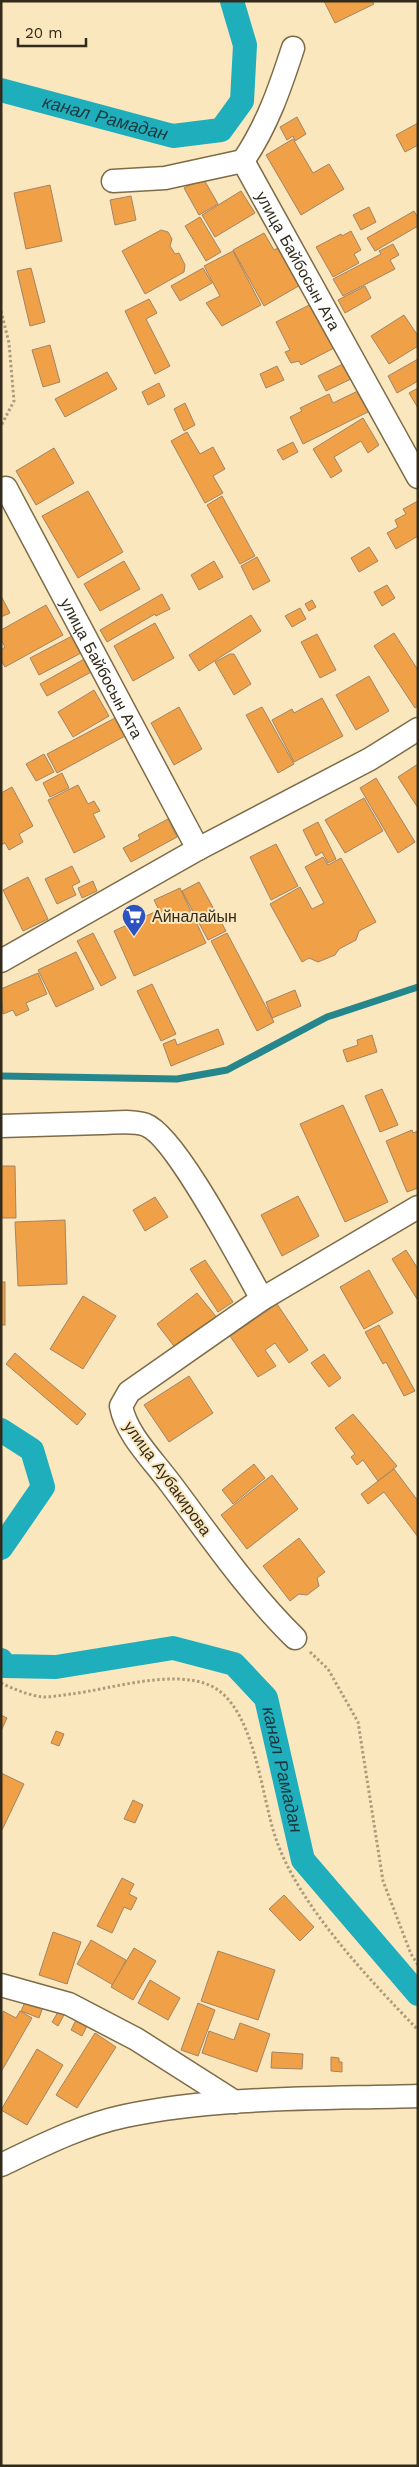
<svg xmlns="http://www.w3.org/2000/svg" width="419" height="2467" font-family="'Work Sans',sans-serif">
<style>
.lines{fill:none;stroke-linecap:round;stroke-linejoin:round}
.stream{stroke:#25878c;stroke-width:7}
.canal{stroke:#1faebc;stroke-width:24}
.building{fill:#f0a046;stroke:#a38465}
.minor-casing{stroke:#7d6c47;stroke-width:25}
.path{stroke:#ab9c7d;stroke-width:3;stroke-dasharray:2.5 2.5;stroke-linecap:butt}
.minor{stroke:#fff;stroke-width:22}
.labels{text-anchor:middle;stroke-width:4;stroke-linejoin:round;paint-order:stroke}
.street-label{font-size:16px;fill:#322b1b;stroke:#fbe7be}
.poi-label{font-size:16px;fill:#322b1b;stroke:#fbe7be;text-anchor:start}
.water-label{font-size:18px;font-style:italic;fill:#1c373b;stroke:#fbe7be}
</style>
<rect width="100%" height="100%" fill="#fbe7be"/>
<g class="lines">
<polyline class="stream" points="1,1076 177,1079 227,1070 327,1017 418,987"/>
<g class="canal">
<path id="s1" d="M1,90L173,136L221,130L242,101L245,45L232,1"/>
<polyline points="1,1430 32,1450 43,1487 1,1548"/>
<path id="s2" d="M1,1660L5,1666L56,1667L173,1648L234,1664L266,1698L303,1860L418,1994"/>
</g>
</g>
<g class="building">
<polygon points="324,1 372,1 374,4 335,23"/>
<polygon points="297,117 306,134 295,141 293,136 287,140 280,127"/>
<polygon points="418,123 418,145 405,152 396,135"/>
<polygon points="293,139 313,173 329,164 344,189 301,215 266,155"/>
<polygon points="203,178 218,204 199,215 184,188"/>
<polygon points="50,185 62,241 26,249 14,193"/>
<polygon points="241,191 255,213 215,237 202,215"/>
<polygon points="131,196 136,220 115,225 110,200"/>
<polygon points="369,207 376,222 361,230 353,215"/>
<polygon points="414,211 418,218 418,226 375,251 367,238"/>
<polygon points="200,217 221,252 206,261 185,226"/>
<polygon points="161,230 168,232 172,239 170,246 175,254 179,253 185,265 184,272 145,294 122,251"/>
<polygon points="351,231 361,250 354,254 359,263 333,277 316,247 341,234 342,236"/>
<polygon points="264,233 274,250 280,247 302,284 264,306 233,250"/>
<polygon points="393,244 399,255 390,260 395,269 343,296 333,279 381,254 379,251"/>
<polygon points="233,251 261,305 222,326 206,303 220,296 204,266"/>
<polygon points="31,268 45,322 30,326 17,271"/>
<polygon points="203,268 212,283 180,301 171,286"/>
<polygon points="365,286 371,298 345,313 338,300"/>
<polygon points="149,299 157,313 146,319 170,366 155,374 125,311"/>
<polygon points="313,303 336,347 301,365 299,361 291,363 285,352 290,350 276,322"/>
<polygon points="404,315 418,336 418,346 389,364 371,336"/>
<polygon points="50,345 60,382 43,387 32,350"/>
<polygon points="418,359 418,381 397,393 388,376"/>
<polygon points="347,362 355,377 326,391 318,376"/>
<polygon points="277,366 284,380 266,388 260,374"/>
<polygon points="107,372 117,389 65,417 55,399"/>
<polygon points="159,383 165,396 148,405 142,392"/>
<polygon points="364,388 374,409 303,444 290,417 302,411 300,408 329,394 333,403"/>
<polygon points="418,388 418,408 409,393"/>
<polygon points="185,403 195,425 184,431 174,409"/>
<polygon points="363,418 379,445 368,453 361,441 334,457 342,471 331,478 313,449"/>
<polygon points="187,432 200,454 213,447 225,469 213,476 223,493 205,503 171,441"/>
<polygon points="293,442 298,452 283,460 277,450"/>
<polygon points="54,448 74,483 36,505 16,471"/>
<polygon points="88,491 123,552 78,578 42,516"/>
<polygon points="222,496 255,556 240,564 207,505"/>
<polygon points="418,501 418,536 396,549 387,533 398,527 395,520 406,514 403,509"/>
<polygon points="369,547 378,561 359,572 351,558"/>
<polygon points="257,557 270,581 253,590 241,566"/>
<polygon points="124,561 140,589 100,611 84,584"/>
<polygon points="214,561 223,577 199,590 191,575"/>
<polygon points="387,585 395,598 382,606 374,592"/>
<polygon points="162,594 170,609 156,616 155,614 107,642 100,630"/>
<polygon points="1,596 10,613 1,617"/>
<polygon points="312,600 316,607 309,611 305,604"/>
<polygon points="46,605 63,635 5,667 1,660 1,650 5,647 1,640 1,630"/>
<polygon points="300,608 306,619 292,627 285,616"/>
<polygon points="251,615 261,631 199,671 189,655"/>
<polygon points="155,623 174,658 133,681 114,646"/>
<polygon points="394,633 418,670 418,706 415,708 374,646"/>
<polygon points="317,634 336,670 320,678 301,642"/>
<polygon points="72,636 81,653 39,675 30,658"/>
<polygon points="230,654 234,654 251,684 234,695 215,662"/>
<polygon points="86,658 93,671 47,696 40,684"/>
<polygon points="369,676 389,711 356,730 336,695"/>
<polygon points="94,690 109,716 73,737 58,712"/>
<polygon points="322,698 343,736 294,762 272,720 292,709 294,713"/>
<polygon points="179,707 202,749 174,765 151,723"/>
<polygon points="262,707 294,764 278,773 246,715"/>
<polygon points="115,718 125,736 57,773 47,754"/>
<polygon points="44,754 54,772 36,781 26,764"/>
<polygon points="418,764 418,808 398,777"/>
<polygon points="62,773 69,788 50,797 43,783"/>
<polygon points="376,778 415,842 398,853 360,788"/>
<polygon points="78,785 88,804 94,801 100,811 93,814 105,837 74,853 48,800"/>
<polygon points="12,787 33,826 19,834 23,842 9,850 5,843 1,845 1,793"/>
<polygon points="364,798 383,831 345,853 325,820"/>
<polygon points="168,819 177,837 131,862 123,848 140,839 138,835"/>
<polygon points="318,822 336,859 328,863 322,852 316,856 303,830"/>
<polygon points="276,844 298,886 271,900 250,857"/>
<polygon points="323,857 328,865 341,858 376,922 359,931 356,940 339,949 335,955 318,962 309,958 302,962 270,904 300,887 312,909 324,903 305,867"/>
<polygon points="72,866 80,882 72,886 76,895 57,904 45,879"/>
<polygon points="28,877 48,919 23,931 3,890"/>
<polygon points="93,881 97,891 82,898 78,888"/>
<polygon points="199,882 226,931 208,940 182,891"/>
<polygon points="180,888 206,943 134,976 114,931 159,910 154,900"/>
<polygon points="93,933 116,978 101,986 77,941"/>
<polygon points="227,933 274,1022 257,1031 211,941"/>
<polygon points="76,952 94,989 56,1007 38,970"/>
<polygon points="38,973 47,994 26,1003 29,1010 16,1016 13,1010 3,1014 1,989"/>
<polygon points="152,984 176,1034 161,1041 137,991"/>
<polygon points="295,990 301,1006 272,1018 266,1002"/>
<polygon points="218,1029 224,1044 171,1066 163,1044 175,1039 177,1045"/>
<polygon points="372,1035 377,1052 347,1062 343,1050 358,1045 357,1040"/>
<polygon points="382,1089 398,1125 380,1132 365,1096"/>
<polygon points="343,1105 388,1202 345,1222 300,1124"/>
<polygon points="412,1130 413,1133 418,1131 418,1188 407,1192 386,1141"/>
<polygon points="1,1166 15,1166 16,1218 1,1218"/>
<polygon points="298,1196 319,1236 282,1256 261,1215"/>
<polygon points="155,1197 168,1217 145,1231 133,1210"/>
<polygon points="65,1220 67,1284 18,1286 15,1222"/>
<polygon points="406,1250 418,1269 417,1299 392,1259"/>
<polygon points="205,1260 233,1302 218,1312 190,1269"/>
<polygon points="369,1270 393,1313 364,1329 340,1287"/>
<rect x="1" y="1282" width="4" height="43"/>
<polygon points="197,1293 218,1319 177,1350 157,1324"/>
<polygon points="83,1296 116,1316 83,1369 50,1349"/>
<polygon points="277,1304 308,1350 289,1363 275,1343 265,1350 276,1366 258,1377 230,1336"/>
<polygon points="379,1325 415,1391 404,1396 386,1362 383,1364 365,1332"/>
<polygon points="15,1353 86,1414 77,1425 6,1364"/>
<polygon points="324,1354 341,1378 329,1387 311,1363"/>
<polygon points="189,1376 213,1413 169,1442 144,1405"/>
<polygon points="353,1414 397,1466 378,1481 363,1460 357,1465 351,1457 355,1454 335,1428"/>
<polygon points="254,1464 265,1478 233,1504 222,1490"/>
<polygon points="394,1469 418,1501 418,1537 384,1492 368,1504 361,1494"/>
<polygon points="272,1475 298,1509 247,1549 221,1515"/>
<polygon points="299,1538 325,1572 317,1578 319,1586 307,1595 299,1594 290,1601 263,1566"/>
<polygon points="1,1715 7,1718 1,1731"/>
<polygon points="56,1731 64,1734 59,1746 51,1743"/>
<polygon points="1,1773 24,1784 2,1830 1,1830"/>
<polygon points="133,1800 143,1805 135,1823 124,1819"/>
<polygon points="122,1878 134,1884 129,1894 137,1898 131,1910 124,1907 112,1933 97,1926"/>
<polygon points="284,1895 314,1927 300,1941 269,1909"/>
<polygon points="53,1932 81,1942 67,1984 39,1975"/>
<polygon points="91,1940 126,1960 113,1985 77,1964"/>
<polygon points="134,1948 156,1961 133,2000 111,1987"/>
<polygon points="218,1951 275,1970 258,2020 201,2001"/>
<polygon points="150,1980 180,1998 168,2020 138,2003"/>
<polygon points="26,2000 43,2007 39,2018 21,2011"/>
<polygon points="198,2003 215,2010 198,2056 181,2050"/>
<polygon points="3,2011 16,2018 20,2011 32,2018 1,2072"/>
<polygon points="58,2012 64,2015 58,2026 52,2022"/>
<polygon points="76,2020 87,2026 82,2036 71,2030"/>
<polygon points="240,2023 270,2034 257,2072 202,2053 209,2031 234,2040"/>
<polygon points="95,2033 116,2047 77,2108 56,2095"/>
<polygon points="37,2049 63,2065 27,2125 1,2110"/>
<polygon points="272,2052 303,2054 302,2069 271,2068"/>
<polygon points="331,2057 339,2058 339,2062 342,2062 342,2072 331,2071"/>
</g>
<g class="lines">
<defs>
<g id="minor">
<path id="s3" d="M243,161L418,477"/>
<path d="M243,161C267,126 280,88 293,48"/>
<polyline points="113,181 165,178 243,161"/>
<path id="s4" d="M6,488L198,849"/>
<polyline points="1,961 198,849 370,759 418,729"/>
<path d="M1,1126C34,1125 68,1124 101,1123C114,1123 134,1120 146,1125C176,1136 243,1266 262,1299"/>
<path d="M295,1638C248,1592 210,1536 170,1483C153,1460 126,1434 121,1406L129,1392L262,1299L418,1207"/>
<polyline points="1,1985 69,2004 136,2039 235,2102"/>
<path d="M1,2165C41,2146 82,2125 125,2116C221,2096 321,2099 418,2096"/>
</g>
</defs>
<use href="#minor" class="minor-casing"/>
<g class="path">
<polyline points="1,311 9,343 14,401 1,426"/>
<polyline points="310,1652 328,1669 358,1722 383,1881 411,1954 418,1965"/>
<path d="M1,1683C14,1689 30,1696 44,1697C53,1697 62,1695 71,1694C111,1689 171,1669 209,1685C255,1704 261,1797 276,1839C299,1906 369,1979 418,2030"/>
</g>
<use href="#minor" class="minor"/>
</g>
<defs>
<symbol id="supermarket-pin" viewBox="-11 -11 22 30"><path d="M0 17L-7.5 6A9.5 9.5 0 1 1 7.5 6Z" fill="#2d52c1" stroke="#fbe7be"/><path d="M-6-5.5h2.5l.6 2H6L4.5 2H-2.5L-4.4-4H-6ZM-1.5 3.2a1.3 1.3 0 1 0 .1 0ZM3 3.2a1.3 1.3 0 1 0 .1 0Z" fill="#fff"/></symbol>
</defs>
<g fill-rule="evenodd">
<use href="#supermarket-pin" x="120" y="902" width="28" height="38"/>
</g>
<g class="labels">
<g class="street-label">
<text dy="6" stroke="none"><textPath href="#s3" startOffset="114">улица Байбосын Ата</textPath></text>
<text dy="6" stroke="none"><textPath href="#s4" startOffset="204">улица Байбосын Ата</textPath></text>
<text transform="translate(168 1478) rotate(54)" y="6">улица Аубакирова</text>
</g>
<g class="poi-label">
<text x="152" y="922">Айналайын</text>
</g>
<g class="water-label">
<text dy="6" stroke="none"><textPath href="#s1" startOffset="108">канал Рамадан</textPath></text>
<text dy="6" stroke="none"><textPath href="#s2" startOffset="360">канал Рамадан</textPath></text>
</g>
</g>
<rect width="419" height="2467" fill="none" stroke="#322b1b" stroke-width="5"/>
<path d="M18 38v8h68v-8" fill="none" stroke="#322b1b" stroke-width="2.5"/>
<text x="25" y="38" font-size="15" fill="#322b1b" stroke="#fbe7be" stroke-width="4" paint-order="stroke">20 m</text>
</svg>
